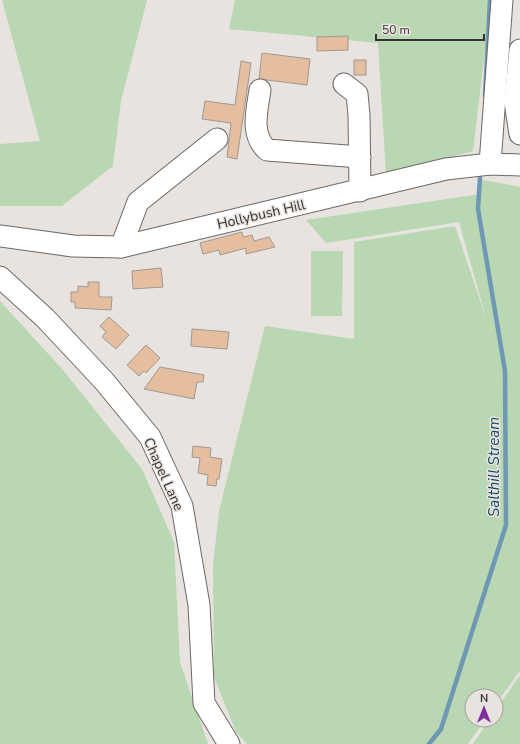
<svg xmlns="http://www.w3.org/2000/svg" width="520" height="744" font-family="'Nunito Sans',sans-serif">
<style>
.green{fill:#b9d7b3}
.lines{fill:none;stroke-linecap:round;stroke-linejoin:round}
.stream{stroke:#6e98b3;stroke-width:4.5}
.building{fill:#e4be9e;stroke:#9d9995}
.minor-casing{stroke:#6c6865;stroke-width:23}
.minor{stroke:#fff;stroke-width:21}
.labels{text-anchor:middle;stroke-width:3;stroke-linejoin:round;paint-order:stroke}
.street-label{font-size:14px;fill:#353332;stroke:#e8e3df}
.water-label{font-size:15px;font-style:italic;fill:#144a66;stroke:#e8e3df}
</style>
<rect width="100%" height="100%" fill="#e8e3df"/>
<g class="green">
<polygon points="2,0 147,0 121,101 113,166 62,206 0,206 0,144 40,141"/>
<polygon points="235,0 491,0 473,151 386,175 378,43 229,29"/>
<polygon points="478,179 520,187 520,671 496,704 496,696 472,696 472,720 485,720 468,744 247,744 236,732 214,677 213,565 219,511 265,326 354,339 354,242 455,226 487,321 459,222 326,243 306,220 480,194"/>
<polygon points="311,251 343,251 342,316 311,316"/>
<polygon points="0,301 63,370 142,469 174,542 180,662 208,744 0,744"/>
<polygon points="520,675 520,744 473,744 489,720 496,720 496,710"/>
</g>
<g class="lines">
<g class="stream">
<polyline points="485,96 490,0"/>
<polyline points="429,744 441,729 506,525 505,371 478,209 480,178"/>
</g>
</g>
<g class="building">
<polygon points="348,36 348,50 317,51 317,37"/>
<polygon points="262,53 310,59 307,85 259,79"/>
<rect x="354" y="60" width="12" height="15"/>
<polygon points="241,61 251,63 237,159 227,157 231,123 202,119 205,101 235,105"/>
<polygon points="242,232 243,237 252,235 254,241 269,237 275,247 246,254 246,248 220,255 219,250 203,254 200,243"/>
<polygon points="161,268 163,287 133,289 132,271"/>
<polygon points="88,282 99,282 99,297 112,297 111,310 75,308 75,302 71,302 71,292 78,292 78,286 88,287"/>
<polygon points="109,317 129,335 116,349 102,337 106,332 100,326"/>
<polygon points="192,329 229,332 227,349 191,346"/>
<polygon points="146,345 160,358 146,373 144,371 139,376 127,365"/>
<polygon points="160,367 204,375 203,382 197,382 194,399 144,389"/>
<polygon points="193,446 211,448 210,457 222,459 219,479 217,479 216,486 207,485 208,475 198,473 200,458 192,457"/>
</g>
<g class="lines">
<defs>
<g id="minor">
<polyline points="520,50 515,102 520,134"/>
<polyline points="344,84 357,94 359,115 360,191"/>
<path d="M260,90C257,111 250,134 267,150L360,157"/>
<polyline points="490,164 502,0"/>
<polyline points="0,236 73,246 121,247 446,169 490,164 520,165"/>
<polyline points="121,247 138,202 217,139"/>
<polyline points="0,277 45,318 104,381 150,437 182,506 199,605 204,703 229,744"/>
</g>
</defs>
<use href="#minor" class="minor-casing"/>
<use href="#minor" class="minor"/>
</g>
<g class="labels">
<g class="street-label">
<text transform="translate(261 214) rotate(-13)" y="5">Hollybush Hill</text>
<text transform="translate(164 474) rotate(66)" y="5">Chapel Lane</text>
</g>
<g class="water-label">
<text transform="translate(494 467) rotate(-90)" y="5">Salthill Stream</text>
</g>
</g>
<g transform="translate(484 708)"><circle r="19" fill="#e8e3df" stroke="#a09d9a"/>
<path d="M0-3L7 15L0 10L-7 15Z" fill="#7e2d9c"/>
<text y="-6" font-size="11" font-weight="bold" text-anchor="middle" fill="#353332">N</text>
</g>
<path d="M376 34v6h108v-6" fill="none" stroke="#353332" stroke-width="2"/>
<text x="382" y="34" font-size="12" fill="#353332" stroke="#e8e3df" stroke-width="3" paint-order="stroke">50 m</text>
</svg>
